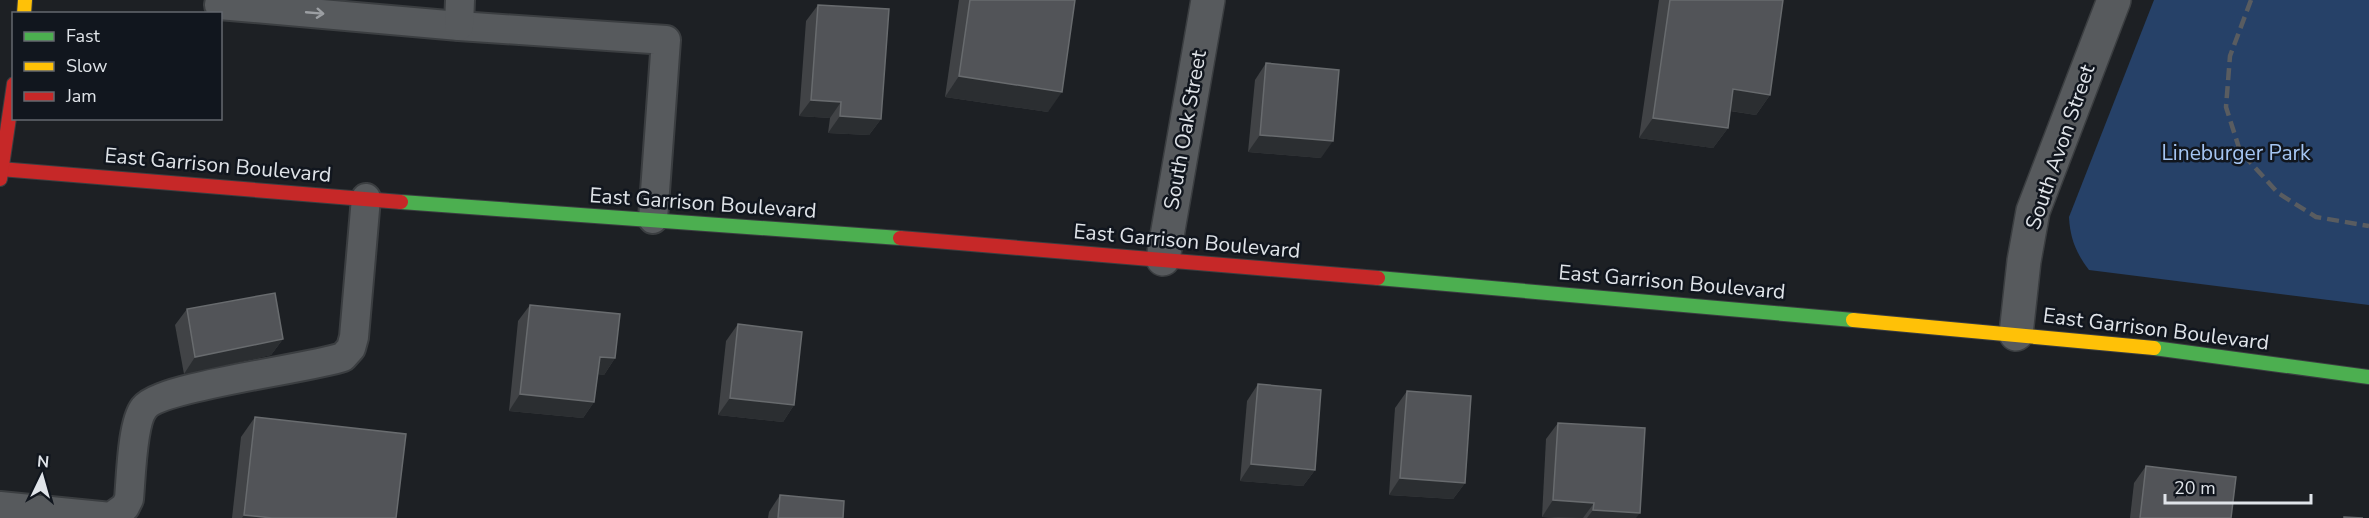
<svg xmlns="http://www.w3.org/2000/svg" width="2369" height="518" font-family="'Nunito Sans',sans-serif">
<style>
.green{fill:#264168}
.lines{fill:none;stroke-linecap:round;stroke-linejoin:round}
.lane-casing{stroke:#3b3e41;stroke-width:32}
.street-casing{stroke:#3b3e41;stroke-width:36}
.fast-casing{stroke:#3b3e41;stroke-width:16}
.slow-casing{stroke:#3b3e41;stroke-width:16}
.jam-casing{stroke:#3b3e41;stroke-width:16}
.lane{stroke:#575a5d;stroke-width:28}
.street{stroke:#575a5d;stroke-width:33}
.fast{stroke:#4caf50;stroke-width:14}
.slow{stroke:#ffc107;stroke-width:14}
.jam{stroke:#c62828;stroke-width:14}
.rail{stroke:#595c60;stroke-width:4.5;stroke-dasharray:12 6;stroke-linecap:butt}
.wall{fill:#414346}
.shaded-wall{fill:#2b2e31}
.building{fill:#525458;stroke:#686b6e;stroke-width:1.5}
.oneway{stroke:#9c9fa3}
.labels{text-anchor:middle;stroke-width:5;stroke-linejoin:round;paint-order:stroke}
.street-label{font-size:21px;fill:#e0e4e9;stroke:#11161e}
.park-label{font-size:21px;fill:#a5c5f2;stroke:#11161e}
</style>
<rect width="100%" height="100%" fill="#1d2024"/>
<path class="green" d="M2154,0H2369V305L2089,270C2076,253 2070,238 2069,217Z"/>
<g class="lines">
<defs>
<g id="lane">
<polyline points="220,0 219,5 459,26 666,40 653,219"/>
<polyline points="459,26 460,0"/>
<path d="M0,506L111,517L125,507L129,499C131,478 132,423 144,408C160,386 308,369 343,357L351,348L354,337L366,198"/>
</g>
<g id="street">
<polyline points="1163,259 1208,0"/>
<polyline points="2016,334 2024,261 2033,211 2114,0"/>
</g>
<g id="fast">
<polyline points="401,202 900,238"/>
<polyline points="1378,278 1853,320"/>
<polyline points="2154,348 2369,377"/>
</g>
<g id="slow">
<polyline points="24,14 25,0"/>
<polyline points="1853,320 2154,348"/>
</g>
<g id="jam">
<polyline points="0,169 401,202"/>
<polyline points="0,179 14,84"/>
<polyline points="900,238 1378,278"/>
</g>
</defs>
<use href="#lane" class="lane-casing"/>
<use href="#street" class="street-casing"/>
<use href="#fast" class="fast-casing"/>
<use href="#slow" class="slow-casing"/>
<use href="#jam" class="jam-casing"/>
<use href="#lane" class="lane"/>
<use href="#street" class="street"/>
<use href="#fast" class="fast"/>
<use href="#slow" class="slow"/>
<use href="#jam" class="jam"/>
<polyline class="rail" points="2251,0 2230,56 2226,107 2240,151 2278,193 2316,217 2369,226"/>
</g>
<g class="wall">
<polygon points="959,0 1075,0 1048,112 945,97"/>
<polygon points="1659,0 1783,0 1770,95 1756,115 1730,111 1728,128 1713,148 1639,138"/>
<polygon points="818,5 881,119 869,135 828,133 830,118 799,116 806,21"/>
<polygon points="1266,63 1321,158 1248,152 1255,80"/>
<polygon points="530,305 615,358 604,375 598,374 594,402 583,418 509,411 518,321"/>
<polygon points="187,309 283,339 271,355 184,374 175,325"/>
<polygon points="738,324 794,405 783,422 718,415 726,341"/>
<polygon points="1258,384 1315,470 1303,486 1240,481 1247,401"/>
<polygon points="1407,391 1465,483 1453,499 1389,495 1395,408"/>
<polygon points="255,417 396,518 232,518 241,437"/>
<polygon points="1558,423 1636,518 1558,518 1542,517 1546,439"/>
<polygon points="2146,466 2231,518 2130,518 2134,483"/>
<polygon points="780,495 843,518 768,518 769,512"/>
</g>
<g class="shaded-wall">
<polygon points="959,76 1062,92 1048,112 945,97"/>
<polygon points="1733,89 1770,95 1756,115 1719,109"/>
<polygon points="811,100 841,102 830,118 799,116"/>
<polygon points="840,116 881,119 869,135 828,133"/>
<polygon points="1653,118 1728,128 1713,148 1639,138"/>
<polygon points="1260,135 1333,141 1321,158 1248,152"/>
<polygon points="283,339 271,355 184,374 195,357"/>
<polygon points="600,357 615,358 604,375 588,373"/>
<polygon points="520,394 594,402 583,418 509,411"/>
<polygon points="730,398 794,405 783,422 718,415"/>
<polygon points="1251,464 1315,470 1303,486 1240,481"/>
<polygon points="1400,478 1465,483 1453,499 1389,495"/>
<polygon points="1553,500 1594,503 1583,518 1542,517"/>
<polygon points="1593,510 1640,513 1636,518 1587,518"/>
<polygon points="244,515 272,518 242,518"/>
</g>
<g class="building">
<polygon points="970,0 1075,0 1062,92 959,76"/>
<polygon points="1670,0 1783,0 1770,95 1733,89 1728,128 1653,118"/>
<polygon points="818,5 889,9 881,119 840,116 841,102 811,100"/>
<polygon points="1266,63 1339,70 1333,141 1260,135"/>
<polygon points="275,293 283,339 195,357 187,309"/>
<polygon points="530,305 620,314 615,358 600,357 594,402 520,394"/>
<polygon points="738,324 802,332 794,405 730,398"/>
<polygon points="1258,384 1321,390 1315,470 1251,464"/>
<polygon points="1407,391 1471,396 1465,483 1400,478"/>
<polygon points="255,417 406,434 396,518 272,518 244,515"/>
<polygon points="1558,423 1645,428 1640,513 1593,510 1594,503 1553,500"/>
<polygon points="2146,466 2236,477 2231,518 2140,518"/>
<polygon points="780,495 844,501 843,518 778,518"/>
<polygon points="2344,517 2363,518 2344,518"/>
</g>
<defs><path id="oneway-shaft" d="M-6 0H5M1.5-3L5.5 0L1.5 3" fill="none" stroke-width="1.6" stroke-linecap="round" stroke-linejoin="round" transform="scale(1.5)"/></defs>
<use class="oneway" href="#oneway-shaft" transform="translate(315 13) rotate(5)"/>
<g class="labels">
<g class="street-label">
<text transform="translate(1185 130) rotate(-80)" y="7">South Oak Street</text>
<text transform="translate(2060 147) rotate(-71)" y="7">South Avon Street</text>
<text transform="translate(218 165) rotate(5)" y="7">East Garrison Boulevard</text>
<text transform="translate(703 203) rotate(4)" y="7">East Garrison Boulevard</text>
<text transform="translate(1187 241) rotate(5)" y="7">East Garrison Boulevard</text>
<text transform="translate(1672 282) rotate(5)" y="7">East Garrison Boulevard</text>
<text transform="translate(2156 329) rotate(7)" y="7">East Garrison Boulevard</text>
</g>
<g class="park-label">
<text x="2236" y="160">Lineburger Park</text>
</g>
</g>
<rect x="12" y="12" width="210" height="108" fill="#11161e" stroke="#64686f" stroke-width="1.5"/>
<rect x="24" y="32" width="30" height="9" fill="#4caf50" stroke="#64686f" stroke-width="1.5"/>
<text x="66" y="42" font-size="18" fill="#e0e4e9">Fast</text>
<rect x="24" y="62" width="30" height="9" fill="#ffc107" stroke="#64686f" stroke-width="1.5"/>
<text x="66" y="72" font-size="18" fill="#e0e4e9">Slow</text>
<rect x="24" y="92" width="30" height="9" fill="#c62828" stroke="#64686f" stroke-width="1.5"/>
<text x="66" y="102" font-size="18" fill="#e0e4e9">Jam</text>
<g transform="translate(42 476) rotate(5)" stroke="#11161e" stroke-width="4.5" paint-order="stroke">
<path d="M0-4.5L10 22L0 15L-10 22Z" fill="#e0e4e9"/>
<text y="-9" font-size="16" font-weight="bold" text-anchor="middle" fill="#e0e4e9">N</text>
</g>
<path d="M2165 494v9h146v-9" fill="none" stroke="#e0e4e9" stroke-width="3"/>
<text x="2174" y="494" font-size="18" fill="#e0e4e9" stroke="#11161e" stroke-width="4.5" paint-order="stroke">20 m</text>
</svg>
